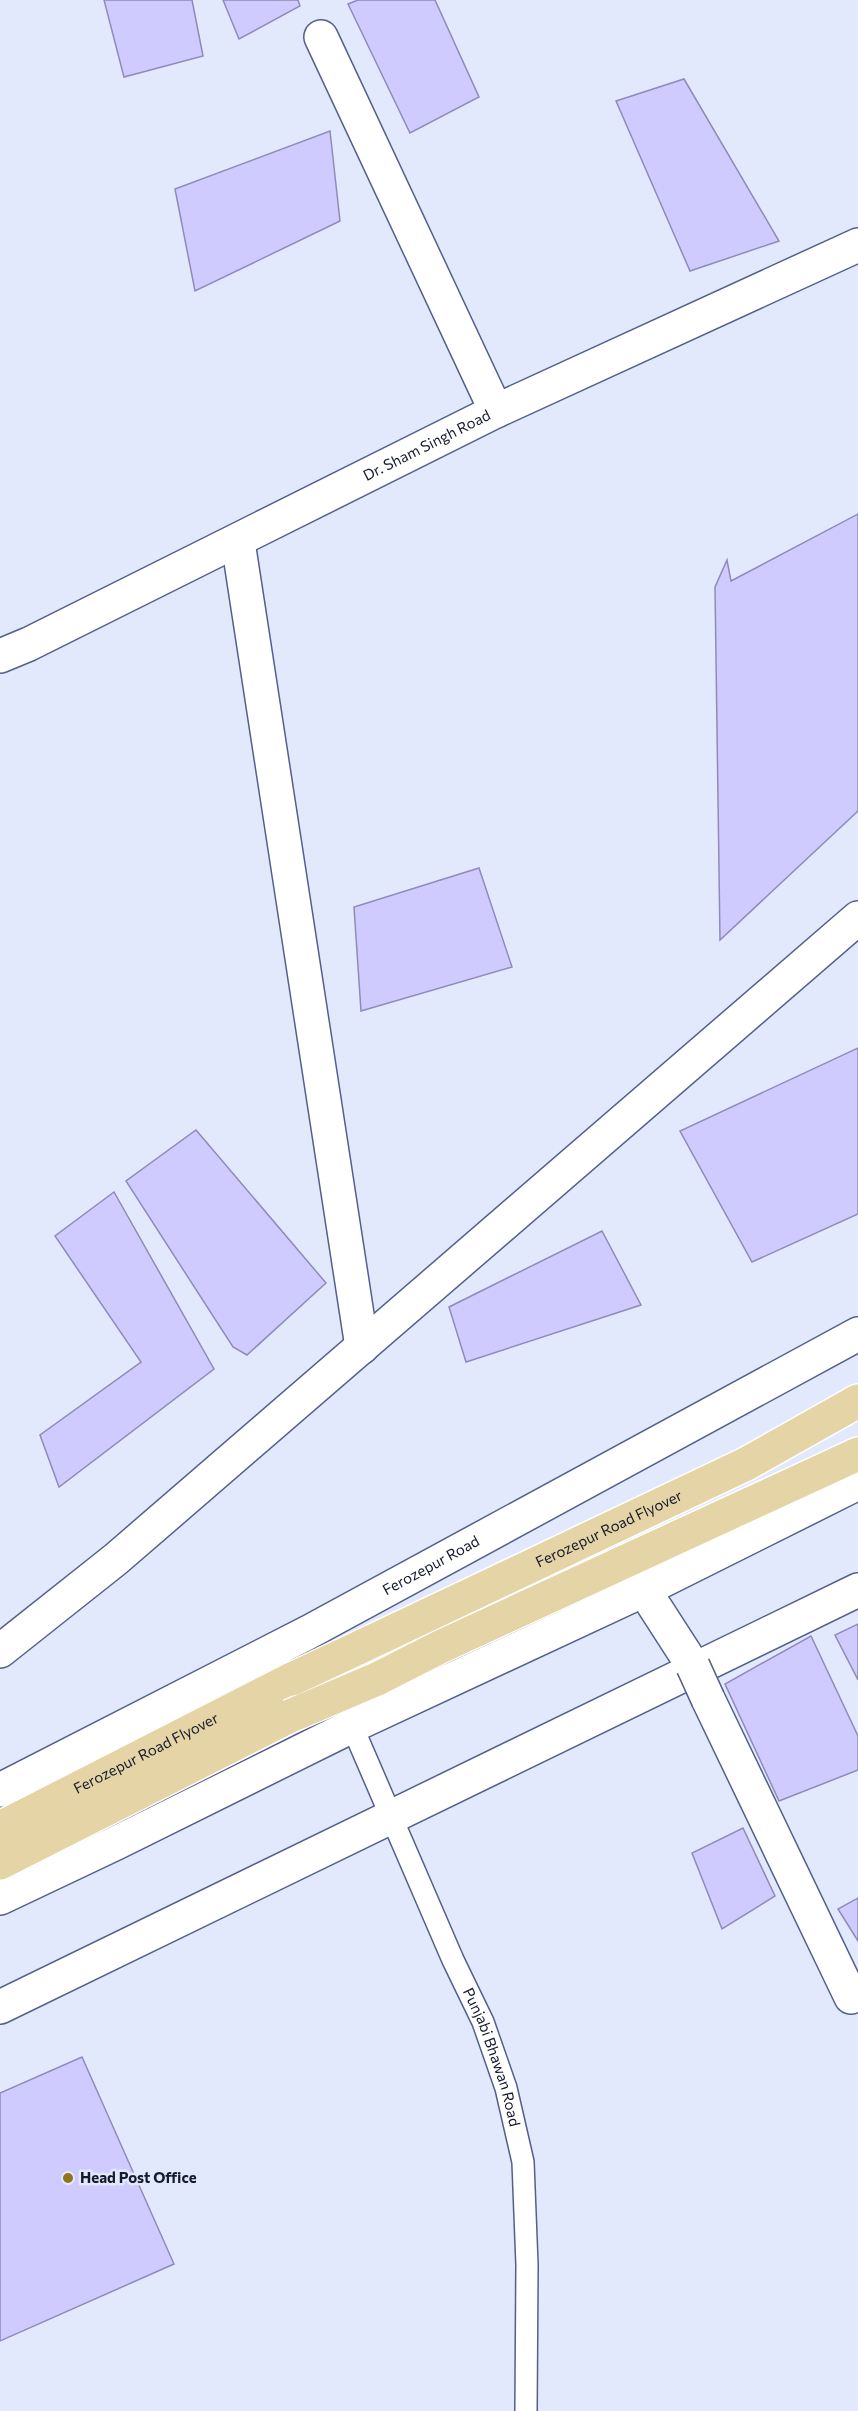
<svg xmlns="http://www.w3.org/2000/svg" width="858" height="2411" font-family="Commissioner,sans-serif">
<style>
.building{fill:#d0cbfe;stroke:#8f8ab9;stroke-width:1.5}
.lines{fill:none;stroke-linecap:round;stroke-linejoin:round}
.lane-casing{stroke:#52608b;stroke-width:24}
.street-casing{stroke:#52608b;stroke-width:36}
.secondary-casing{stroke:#52608b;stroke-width:36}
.primary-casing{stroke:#fff;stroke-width:36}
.lane{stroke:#fff;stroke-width:21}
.street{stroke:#fff;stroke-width:33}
.secondary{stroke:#fff;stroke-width:33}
.primary{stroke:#e5d4a5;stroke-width:33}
.street-bridge-casing{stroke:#52608b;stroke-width:36;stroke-linecap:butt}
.primary-bridge-casing{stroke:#fff;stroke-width:36;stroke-linecap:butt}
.street-bridge{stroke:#fff;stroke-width:33}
.primary-bridge{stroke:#e5d4a5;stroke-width:33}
.poi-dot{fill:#92751b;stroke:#e2e9fd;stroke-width:2}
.labels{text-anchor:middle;stroke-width:5;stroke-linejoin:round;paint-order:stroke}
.street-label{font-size:15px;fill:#151a2c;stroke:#e2e9fd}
.poi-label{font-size:15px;font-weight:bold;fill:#151a2c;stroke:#e2e9fd;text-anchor:start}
</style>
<rect width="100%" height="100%" fill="#e2e9fd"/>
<g class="building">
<polygon points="104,0 192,0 203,56 124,77"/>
<polygon points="223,0 298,0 300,6 239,39"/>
<polygon points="358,0 435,0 479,97 410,133 348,4"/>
<polygon points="684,79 779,241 690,271 616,101"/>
<polygon points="330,131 340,221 195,291 175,189"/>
<polygon points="858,514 858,811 720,940 715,587 727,560 731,581"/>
<polygon points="479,868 512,967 361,1011 354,907"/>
<polygon points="858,1048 858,1214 752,1262 680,1131"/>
<polygon points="196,1130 326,1283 247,1355 233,1347 126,1181"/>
<polygon points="114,1192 214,1369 59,1487 40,1435 141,1362 55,1236"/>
<polygon points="602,1231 641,1305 466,1362 449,1307"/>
<polygon points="858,1624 858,1680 835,1635"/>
<polygon points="811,1636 858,1736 858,1770 779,1801 725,1684"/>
<polygon points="743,1828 775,1896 722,1929 692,1853"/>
<polygon points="858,1898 858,1941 838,1909"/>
<polygon points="82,2057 174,2264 0,2341 0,2093"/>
</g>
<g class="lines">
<defs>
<g id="lane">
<path id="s1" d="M352,1726L453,1960L483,2022L506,2088L523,2162L527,2265L526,2411"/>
</g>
<g id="street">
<polyline points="321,37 496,411"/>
<polyline points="238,542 362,1347"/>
<path id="s2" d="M0,656L29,644L496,411L858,245"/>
<polyline points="644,1590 693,1666"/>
<polyline points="0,1651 116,1559 858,918"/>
<polyline points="708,1699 851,1997"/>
<polyline points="0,2007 858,1590"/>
</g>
<g id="secondary">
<path id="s3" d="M0,1790L309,1632L858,1334"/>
<polyline points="0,1898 116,1843 352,1726 644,1590 858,1483"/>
</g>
<g id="primary">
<path id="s4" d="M356,1649L746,1464L858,1401"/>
<polyline points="377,1679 442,1646 858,1454"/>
<path id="s5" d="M0,1828L292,1679"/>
<polyline points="0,1863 290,1716"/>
</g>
</defs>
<use href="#lane" class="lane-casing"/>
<use href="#street" class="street-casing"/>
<use href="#secondary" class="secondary-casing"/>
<use href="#primary" class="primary-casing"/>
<use href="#lane" class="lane"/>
<use href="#street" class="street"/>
<use href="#secondary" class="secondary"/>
<use href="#primary" class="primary"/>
<defs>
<polyline id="street-bridge" points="693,1666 708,1699"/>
<g id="primary-bridge">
<polyline points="292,1679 356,1649"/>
<polyline points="290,1716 377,1679"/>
</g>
</defs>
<use href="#street-bridge" class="street-bridge-casing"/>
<use href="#primary-bridge" class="primary-bridge-casing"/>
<use href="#street-bridge" class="street-bridge"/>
<use href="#primary-bridge" class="primary-bridge"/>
</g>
<circle class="poi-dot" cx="68" cy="2178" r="6"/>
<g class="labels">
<g class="street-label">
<text dy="5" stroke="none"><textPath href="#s2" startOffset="476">Dr. Sham Singh Road</textPath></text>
<text dy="5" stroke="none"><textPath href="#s4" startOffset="280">Ferozepur Road Flyover</textPath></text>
<text dy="5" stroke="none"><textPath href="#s3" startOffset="486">Ferozepur Road</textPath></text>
<text dy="5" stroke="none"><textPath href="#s5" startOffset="164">Ferozepur Road Flyover</textPath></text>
<text dy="5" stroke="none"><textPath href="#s1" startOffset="360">Punjabi Bhawan Road</textPath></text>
</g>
<g class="poi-label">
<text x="80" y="2183">Head Post Office</text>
</g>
</g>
</svg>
